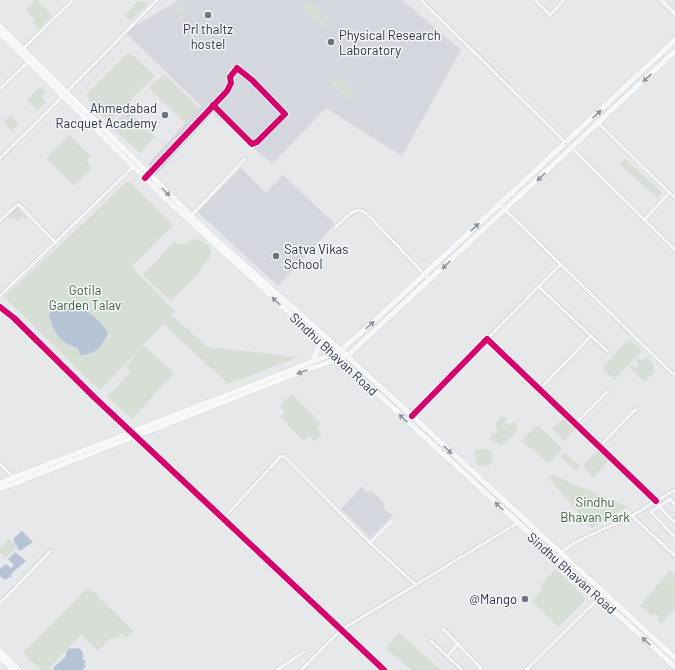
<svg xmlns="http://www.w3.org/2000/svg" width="675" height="670" font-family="Barlow,sans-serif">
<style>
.built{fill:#d4d7dd}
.green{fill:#d6ded6}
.water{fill:#b4c4d5}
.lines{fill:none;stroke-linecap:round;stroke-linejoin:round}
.minor-casing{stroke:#c4c6c8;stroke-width:4.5}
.tertiary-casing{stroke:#c4c6c8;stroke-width:5.5}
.secondary-casing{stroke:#c4c6c8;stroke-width:6}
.minor{stroke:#f5f6f7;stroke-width:3.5}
.tertiary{stroke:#f5f6f7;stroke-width:4.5}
.secondary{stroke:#f8f8f8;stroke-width:5.5}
.cycleway-casing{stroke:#f4f6f9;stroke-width:8}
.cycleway{stroke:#d6006c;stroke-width:6}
.oneway{fill:#92969e}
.poi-dot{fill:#6c737f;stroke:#f4f6f9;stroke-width:1.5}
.labels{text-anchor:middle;stroke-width:3;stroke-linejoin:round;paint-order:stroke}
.poi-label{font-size:13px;fill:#2b3445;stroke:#f4f6f9;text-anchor:start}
.park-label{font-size:13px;fill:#3f6138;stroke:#f4f6f9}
.street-label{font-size:13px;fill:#2b3445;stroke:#f4f6f9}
</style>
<rect width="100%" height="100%" fill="#e6e8ea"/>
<g class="built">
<polygon points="179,0 402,0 461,50 402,156 326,108 272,164 213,113 156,175 148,164 201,106 125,32"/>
<polygon points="241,168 266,193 283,175 335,224 278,286 198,212"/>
<polygon points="362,487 368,493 371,490 385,504 383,507 392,516 370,538 341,509"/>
</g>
<g class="green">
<polygon points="35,0 37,0 52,15 39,29 33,23 35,20 25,10"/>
<polygon points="138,1 145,2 148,4 130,21 124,15 134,7 133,6"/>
<polygon points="308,1 329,18 323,26 302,8"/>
<polygon points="179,5 184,9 180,14 186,19 183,22 172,13"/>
<polygon points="129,52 155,76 108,123 86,95"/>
<polygon points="164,74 199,108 185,123 149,88"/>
<polygon points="336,75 356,93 350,100 330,82"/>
<polygon points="40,87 46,93 41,97 46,102 37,111 27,100"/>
<polygon points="127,109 155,137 140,153 111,127"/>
<polygon points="11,115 19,124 11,131 4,122"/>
<polygon points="69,135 91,156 86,161 92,167 74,186 46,159"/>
<polygon points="625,159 662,193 657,198 620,164"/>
<polygon points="128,181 173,225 132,267 175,311 171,315 208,347 298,357 228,384 163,324 100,391 4,297"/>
<polygon points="17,207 27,218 25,219 22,216 17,221 13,217 11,219 8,216"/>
<path d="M196,239C213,242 216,258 201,266L203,268L171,301L143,275L175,241L178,244H185L191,240Z"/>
<polygon points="629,339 642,351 614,380 602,368"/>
<polygon points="144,346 174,373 132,419 107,397 131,371 126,366"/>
<polygon points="646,357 655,365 653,368 655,371 645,382 630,368 632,365 636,368 639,364 636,361 638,358 642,361"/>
<polygon points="292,394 321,424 316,429 322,434 315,441 309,436 304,441 280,417 285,412 280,406"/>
<polygon points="502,416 508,418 504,422 510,426 514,421 518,430 512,436 508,438 503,446 492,442 490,438 493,433 496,434 498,431 496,428 496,423"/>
<polygon points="564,418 576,428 565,441 552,429"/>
<polygon points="536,426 539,426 562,449 549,463 521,441"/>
<polygon points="481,449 487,449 492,453 492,462 488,467 483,466 479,466 476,464 477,459 473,454 476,450"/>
<polygon points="599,449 610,460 593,477 583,466"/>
<polygon points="564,452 580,466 576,471 560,456"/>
<polygon points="553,475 628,507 591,528 548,477"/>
<polygon points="9,539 17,547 6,558 0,552 0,548"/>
<polygon points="556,569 586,599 558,627 532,601 543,590 540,586"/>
<polygon points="670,570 675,575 675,608 661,624 657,620 659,617 654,613 652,616 640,606"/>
<polygon points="88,587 134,631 127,638 122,633 115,639 112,637 98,651 81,635 49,668 51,670 41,670 23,653"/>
<polygon points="399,633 441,670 411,670 386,648"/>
</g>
<g class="water">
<path d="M70,303C85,308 100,319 108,333C102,347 95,355 80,355L78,348C59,342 54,333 49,315C54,305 60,304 70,303Z"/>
<polygon points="22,531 33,542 20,551 17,548 18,547 14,542 15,541 13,539"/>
<polygon points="15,552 26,561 11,574 12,576 10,578 8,577 6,580 0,576 0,569 6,564 11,568 14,565 8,559"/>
<polygon points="78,647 83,652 82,654 84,656 82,658 86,662 84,664 86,666 82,670 55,670 53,668 66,656 66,652 70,648 71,649 72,648 74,649 75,648 77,649"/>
</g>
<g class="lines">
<defs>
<g id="minor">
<polyline points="421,0 565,142"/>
<polyline points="535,0 550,15 564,0"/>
<polyline points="23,49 73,0"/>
<polyline points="0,89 28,62"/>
<polyline points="598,123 675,198"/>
<polyline points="572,148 675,250"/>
<polyline points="0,158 40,119 157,0"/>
<polyline points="148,175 227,91 231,83 230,77 237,68 252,80 285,114 257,142 252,144 213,105"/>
<polyline points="499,204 675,376"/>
<polyline points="191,216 245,159"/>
<polyline points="644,220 669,193"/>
<polyline points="0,221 18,204 55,242"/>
<path d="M335,228C341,223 353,207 362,211C365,212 368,215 370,217L430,280"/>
<polyline points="539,287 608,352"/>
<polyline points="0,296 134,166"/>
<polyline points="0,307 14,318 94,397 384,670"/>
<polyline points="0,315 4,311"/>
<polyline points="487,339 561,264"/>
<polyline points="539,390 591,336"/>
<polyline points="412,416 487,339 656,501"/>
<polyline points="575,424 608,391"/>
<polyline points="599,447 636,409"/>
<polyline points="0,464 13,477"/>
<polyline points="675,505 670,499 651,512 675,537"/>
<polyline points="659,506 675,523"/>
<polyline points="632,516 675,556"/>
<polyline points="223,519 280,457 284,456 370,543 416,585"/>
<polyline points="370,543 392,521"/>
<path d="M555,558C573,539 607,529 630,517C645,508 660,498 675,490"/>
<polyline points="0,603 51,551"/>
<polyline points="443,629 481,668 480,670"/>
<polyline points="431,641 462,670"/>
<polyline points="447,657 458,644"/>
<polyline points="277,670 304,652"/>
<polyline points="301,670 341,630 519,522"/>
<polyline points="526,670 604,593"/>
</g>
<polyline id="tertiary" points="661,0 675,14"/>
<g id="secondary">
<polyline points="0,26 211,235 347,356 675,658"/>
<polyline points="0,33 167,200 675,667"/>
<polyline points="568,140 675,40"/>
<polyline points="573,146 675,51"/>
<polyline points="313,361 317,351 318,339"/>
<polyline points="0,483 340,351 373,322 563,145"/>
<polyline points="0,489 298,373 347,356 569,150"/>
<polyline points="0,651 19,670"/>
<polyline points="0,657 13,670"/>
</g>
</defs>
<use href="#minor" class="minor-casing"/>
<use href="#tertiary" class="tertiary-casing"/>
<use href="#secondary" class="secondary-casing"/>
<use href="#minor" class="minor"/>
<use href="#tertiary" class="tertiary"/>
<use href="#secondary" class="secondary"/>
<defs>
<g id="cycleway">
<polyline points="145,178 227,91 231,83 230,77 237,68 252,80 285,114 257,142 252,144 213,105"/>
<polyline points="0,307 14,318 94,397 384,670"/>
<polyline points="412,416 487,339 656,501"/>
</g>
</defs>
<use href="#cycleway" class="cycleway-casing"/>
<use href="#cycleway" class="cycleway"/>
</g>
<defs><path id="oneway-solid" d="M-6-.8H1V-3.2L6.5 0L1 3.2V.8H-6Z"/></defs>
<g class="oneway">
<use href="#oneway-solid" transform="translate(647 78) rotate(137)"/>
<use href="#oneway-solid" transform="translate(597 114) rotate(-43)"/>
<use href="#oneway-solid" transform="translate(541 177) rotate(137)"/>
<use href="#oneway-solid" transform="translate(166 192) rotate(45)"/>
<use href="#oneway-solid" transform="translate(475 227) rotate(-43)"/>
<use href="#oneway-solid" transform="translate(446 265) rotate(137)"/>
<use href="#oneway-solid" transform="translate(276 301) rotate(-137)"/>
<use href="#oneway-solid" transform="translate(370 325) rotate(-42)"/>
<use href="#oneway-solid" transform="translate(302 372) rotate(160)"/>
<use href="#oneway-solid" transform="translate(403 418) rotate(-137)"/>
<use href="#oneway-solid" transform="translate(448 450) rotate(43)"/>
<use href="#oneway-solid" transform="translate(499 506) rotate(-137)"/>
<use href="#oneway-solid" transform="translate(646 641) rotate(-137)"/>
</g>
<g class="poi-dot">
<circle cx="208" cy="15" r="4"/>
<circle cx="331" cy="42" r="4"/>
<circle cx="165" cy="115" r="4"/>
<circle cx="276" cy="256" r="4"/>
<circle cx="525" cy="599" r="4"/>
</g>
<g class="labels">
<g class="poi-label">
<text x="208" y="34" text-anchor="middle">Prl thaltz<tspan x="208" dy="15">hostel</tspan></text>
<text x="339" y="40">Physical Research<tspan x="339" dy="15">Laboratory</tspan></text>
<text x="157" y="113" text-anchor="end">Ahmedabad<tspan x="157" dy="15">Racquet Academy</tspan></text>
<text x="284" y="254">Satva Vikas<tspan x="284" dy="15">School</tspan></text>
<text x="517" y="604" text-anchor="end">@Mango</text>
</g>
<g class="park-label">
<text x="85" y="295">Gotila<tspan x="85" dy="15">Garden Talav</tspan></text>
<text x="595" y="507">Sindhu<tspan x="595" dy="15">Bhavan Park</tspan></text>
</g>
<g class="street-label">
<text transform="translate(334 354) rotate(43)" y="5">Sindhu Bhavan Road</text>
<text transform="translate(572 573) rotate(42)" y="5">Sindhu Bhavan Road</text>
</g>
</g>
</svg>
